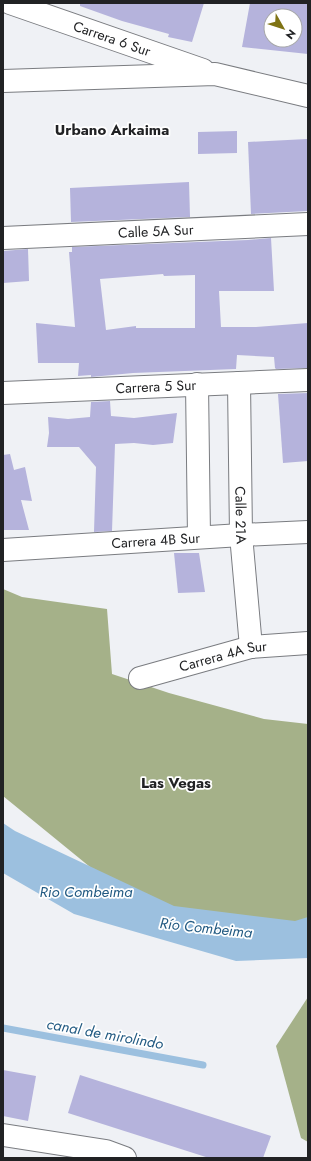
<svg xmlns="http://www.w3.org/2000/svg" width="311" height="1161" font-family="Jost,sans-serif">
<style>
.forest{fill:#a5b189}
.water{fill:#9cc0df}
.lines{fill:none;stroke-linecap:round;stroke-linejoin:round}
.stream{stroke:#9cc0df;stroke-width:7}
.building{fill:#b5b3dc;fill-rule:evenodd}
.minor-casing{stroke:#7a7c80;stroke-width:24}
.minor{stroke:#fff;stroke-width:22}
.labels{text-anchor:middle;stroke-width:3.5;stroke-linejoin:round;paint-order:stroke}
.street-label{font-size:14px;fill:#212224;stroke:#fff}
.neighbourhood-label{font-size:15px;font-weight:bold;fill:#212224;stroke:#fff}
.water-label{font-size:15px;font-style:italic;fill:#225a82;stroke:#fff}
</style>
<rect width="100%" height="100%" fill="#eff1f5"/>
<g class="forest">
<polygon points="3,589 22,597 107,609 112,674 169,693 264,719 308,724 308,919 284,927 144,911 3,796"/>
<polygon points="308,997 308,1142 301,1138 276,1046"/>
</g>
<polygon class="water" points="3,823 15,831 174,906 295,921 308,917 308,958 236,961 74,914 3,873"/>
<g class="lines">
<polyline class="stream" points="3,1028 203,1065"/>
</g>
<g class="building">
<polygon points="80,3 204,3 192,42 168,37 169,34 122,21 80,6"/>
<path d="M250,3H308V54L242,47ZM271,16H295V40H271Z"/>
<polygon points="237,131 237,153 198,154 198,132"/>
<polygon points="307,139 308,211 251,214 248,142"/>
<polygon points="189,182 190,217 71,222 70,188"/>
<path d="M271,238L274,291H219L221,327H256L308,323V368L276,369L275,368L274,357L237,355L236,369L133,373L91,377V375L78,376L79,363H38L36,323L75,327L69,252H72V247L248,240ZM163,274L164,276L195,275V328H136V326L106,330L100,279Z"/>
<polygon points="28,249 29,281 3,283 3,251"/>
<polygon points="308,393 308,461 283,463 278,394"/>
<polygon points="110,401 111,416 134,418 177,413 173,443 153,445 134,443 115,444 112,531 94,532 96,467 79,447 47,447 49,433 48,417 68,419 90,417 91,402"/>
<polygon points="10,454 14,470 25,467 32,501 21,500 29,530 3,530 3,455"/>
<polygon points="174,553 199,553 205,592 178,593"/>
<polygon points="3,1070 36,1076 28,1121 3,1116"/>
<polygon points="80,1075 271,1136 263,1158 209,1158 68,1113"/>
</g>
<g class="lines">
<defs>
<g id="minor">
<path id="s1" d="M10,3L203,70"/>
<polyline points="3,81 215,74 308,96"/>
<path id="s2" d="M3,238L308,224"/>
<path id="s3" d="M239,383L241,535L251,647"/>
<polyline points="197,384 199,537"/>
<path id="s4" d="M3,393L308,380"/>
<path id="s5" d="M3,550L241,535L308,532"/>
<path id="s6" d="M140,678L251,647L308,643"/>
<polyline points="3,1135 106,1151 125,1158"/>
</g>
</defs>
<use href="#minor" class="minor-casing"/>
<use href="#minor" class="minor"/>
</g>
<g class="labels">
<g class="street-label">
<text dy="5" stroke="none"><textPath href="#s1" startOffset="108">Carrera 6 Sur</textPath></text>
<text dy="5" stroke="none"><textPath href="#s2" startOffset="153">Calle 5A Sur</textPath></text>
<text dy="5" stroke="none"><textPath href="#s4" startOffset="153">Carrera 5 Sur</textPath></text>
<text dy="5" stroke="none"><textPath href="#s3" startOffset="132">Calle 21A</textPath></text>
<text dy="5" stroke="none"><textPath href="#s5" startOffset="153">Carrera 4B Sur</textPath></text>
<text dy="5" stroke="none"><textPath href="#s6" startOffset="86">Carrera 4A Sur</textPath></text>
</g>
<g class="neighbourhood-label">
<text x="112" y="135">Urbano Arkaima</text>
<text x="176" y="788">Las Vegas</text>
</g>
<g class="water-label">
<text x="86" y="897">Rio Combeima</text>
<text transform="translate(206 928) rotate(6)" y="5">Río Combeima</text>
<text transform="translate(105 1034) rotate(10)" y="5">canal de mirolindo</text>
</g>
</g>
<rect width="311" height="1161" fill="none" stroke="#212224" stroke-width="8"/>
<g transform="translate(283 28) rotate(129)"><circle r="19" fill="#ffffff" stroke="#a6a7a7"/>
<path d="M0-3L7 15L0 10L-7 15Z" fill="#7f7314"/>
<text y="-6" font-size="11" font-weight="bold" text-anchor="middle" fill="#212224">N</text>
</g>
</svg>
